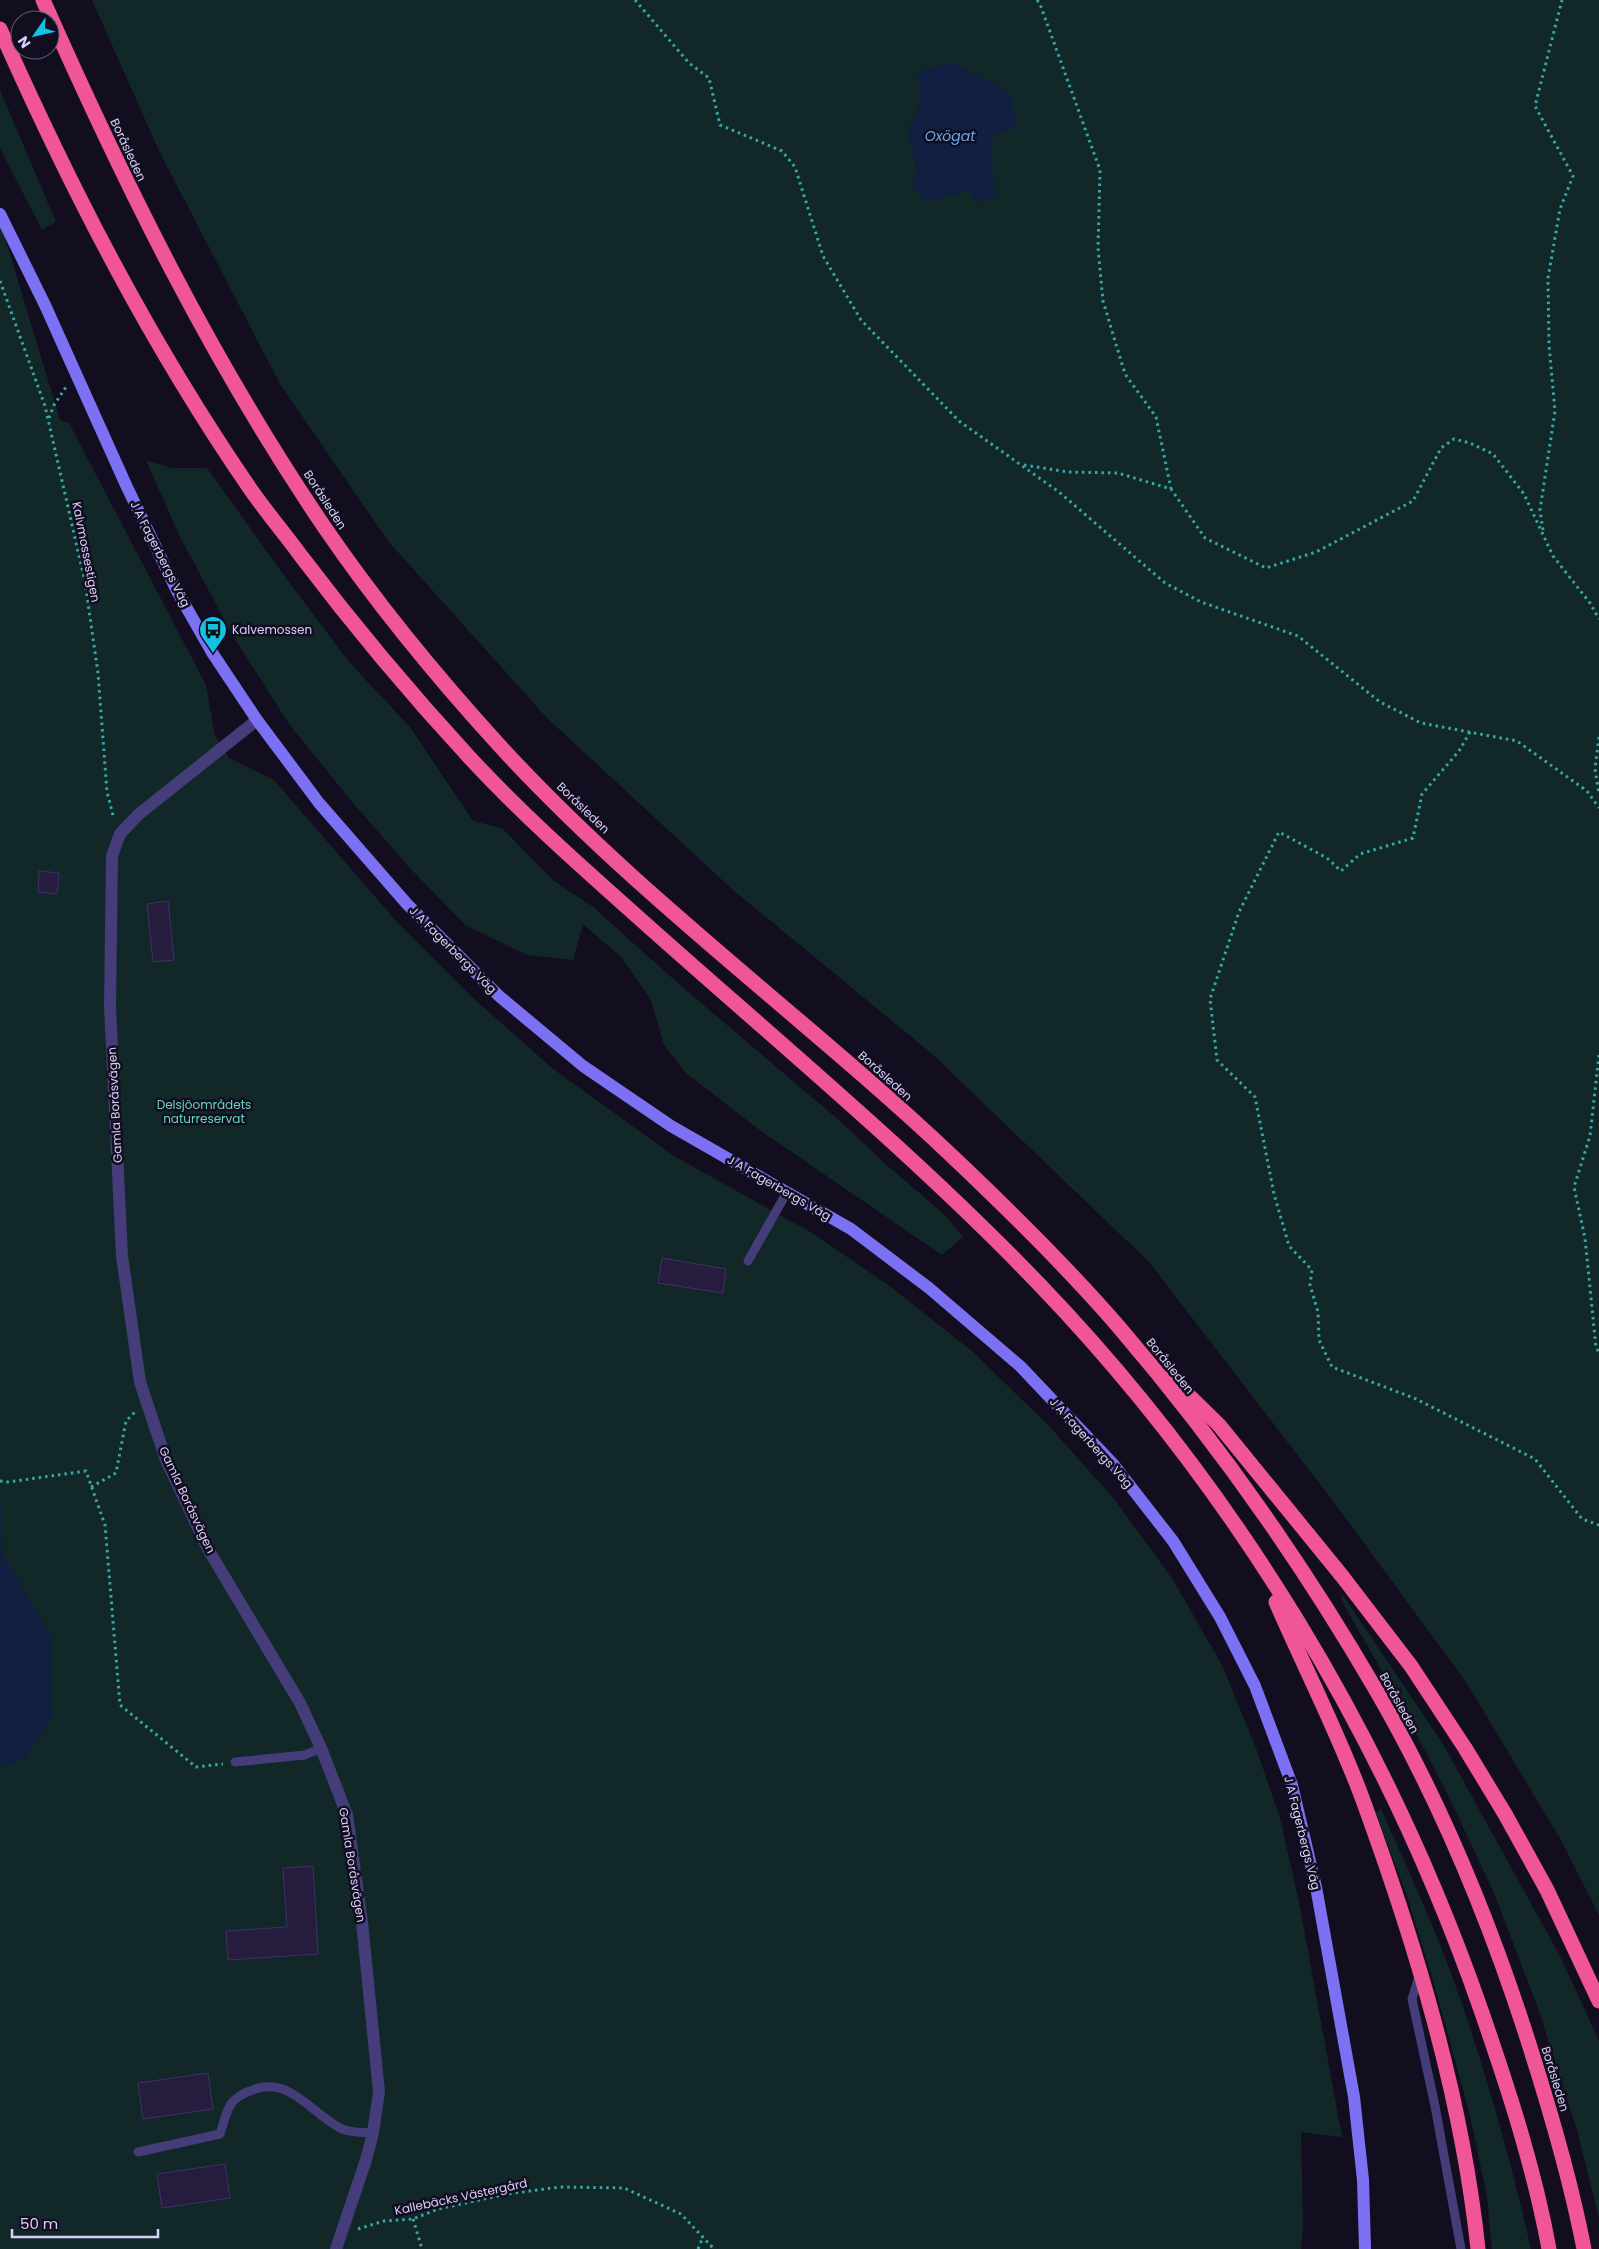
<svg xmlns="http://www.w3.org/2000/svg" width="1599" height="2249" font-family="Poppins,sans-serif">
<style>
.green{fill:#122828;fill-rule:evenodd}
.water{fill:#112040}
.building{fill:#251c3e;stroke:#3f3068}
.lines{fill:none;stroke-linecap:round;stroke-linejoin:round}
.path{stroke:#38a7a7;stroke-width:3;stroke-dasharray:2.5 4;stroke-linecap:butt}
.lane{stroke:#443d7a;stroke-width:9}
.street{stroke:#443d7a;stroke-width:12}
.secondary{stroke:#7c70f3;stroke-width:12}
.highway{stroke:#f05696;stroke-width:15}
.labels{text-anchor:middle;stroke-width:5;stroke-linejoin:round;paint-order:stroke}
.street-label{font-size:12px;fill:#d8d0fb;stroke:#120e1f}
.poi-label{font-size:12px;fill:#d8d0fb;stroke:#120e1f;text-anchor:start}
.park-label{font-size:12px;fill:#63d4bf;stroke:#120e1f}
.water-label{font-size:14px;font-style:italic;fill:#67a9f2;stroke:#120e1f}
</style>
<rect width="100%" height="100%" fill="#120e1f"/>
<g class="green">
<path d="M92,0H1599V1915L1562,1842L1466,1682L1336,1505L1149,1262L931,1053L733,890L547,718L388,541L280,384L160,153ZM987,82L1011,94L990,137L970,190L924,201L911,180L918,174L908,131L921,104Z"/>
<polygon points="0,90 56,222 42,230 0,148"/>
<polygon points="0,221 60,420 69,423 206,685 215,736 229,758 274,780 396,921 473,998 552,1068 674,1156 812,1233 891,1287 973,1352 1050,1427 1115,1500 1173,1580 1222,1665 1256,1748 1280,1818 1300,1907 1342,2137 1301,2132 1303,2226 1301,2249 0,2249"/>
<polygon points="146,460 172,468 207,468 280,570 349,662 410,727 473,821 502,828 554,881 592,906 681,986 840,1121 890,1168 944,1214 963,1237 942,1255 761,1131 686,1073 664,1045 651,1000 622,958 583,924 573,960 527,955 465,925 407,865 353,803 289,724 233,636 179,535"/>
<polygon points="1340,1596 1344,1597 1443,1744 1560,1956 1599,2041 1599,2218 1577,2130 1538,2008 1494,1893 1448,1795 1398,1699 1348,1612"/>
<path d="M1381,1809C1409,1872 1439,1936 1461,2001C1489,2083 1512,2165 1531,2249H1492L1487,2196L1469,2111L1432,1977L1406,1893L1376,1813Z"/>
</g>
<g class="water">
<polygon points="952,62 1011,94 1016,128 990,137 995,198 975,203 970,190 924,202 911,180 918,174 908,131 921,104 918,72"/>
<polygon points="0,1486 2,1552 51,1636 51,1719 25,1760 0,1766"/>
</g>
<g class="building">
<polygon points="39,871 59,873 57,894 38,892"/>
<polygon points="168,901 174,960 153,962 147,904"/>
<polygon points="662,1258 726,1269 723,1293 658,1283"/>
<polygon points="313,1866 318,1954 228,1960 226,1931 287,1927 283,1868"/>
<polygon points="208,2073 213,2109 143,2119 138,2083"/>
<polygon points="225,2164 230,2198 162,2208 157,2174"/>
</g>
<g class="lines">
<g class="path">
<polyline points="635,0 689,63 709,78 720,125 782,151 795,167 823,256 861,320 959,421 1059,492 1165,583 1201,602 1298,636 1380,702 1421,723 1517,741 1587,791 1599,808"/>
<polyline points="1037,0 1040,4 1100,170 1098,248 1103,301 1125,374 1156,417 1171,489"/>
<polyline points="0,281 45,406 85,582 98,673 107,792 114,819"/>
<polyline points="49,418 54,405 66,387"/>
<polyline points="1024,465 1068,472 1118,473 1171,489 1205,538 1266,568 1316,552 1413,501 1441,448 1454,439 1470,443 1493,454 1524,494 1553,556 1590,603 1599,619"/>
<polyline points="1543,530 1540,510 1555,411 1549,345 1548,278 1560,209 1573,176 1535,106 1562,0"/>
<polyline points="1470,732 1459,751 1422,794 1413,838 1360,854 1341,871 1327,858 1279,832 1239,912 1210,999 1217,1060 1255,1097 1274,1194 1289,1246 1312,1270 1310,1285 1318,1312 1319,1340 1332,1367 1414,1398 1535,1459 1582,1519 1599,1525"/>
<polyline points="1599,737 1595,769 1599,794"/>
<polyline points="1599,1055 1590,1136 1574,1187 1585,1238 1596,1348 1599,1352"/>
<polyline points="0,1481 8,1482 86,1471 105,1525 120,1705 196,1767 223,1764"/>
<polyline points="91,1487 116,1473 126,1421 135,1412"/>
<polyline points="413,2219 422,2249"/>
<polyline points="358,2229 384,2221 413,2219 438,2209 507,2194 560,2187 624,2188 681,2214 714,2249"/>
<polyline points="698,2249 703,2237"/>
</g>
<g class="lane">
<polyline points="748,1261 787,1192"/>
<polyline points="235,1762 305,1755 321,1748"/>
<polyline points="1420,1973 1412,1999 1435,2106 1461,2249"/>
<path d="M138,2152L220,2134C228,2109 227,2098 255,2089C291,2077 314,2116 342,2129C351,2133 364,2132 373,2133"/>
</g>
<polyline class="street" points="257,720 139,814 120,834 112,856 110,1006 122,1256 140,1382 166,1460 208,1549 300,1703 321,1748 347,1815 362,1922 379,2092 373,2133 366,2160 336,2249"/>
<polyline class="secondary" points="0,214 45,305 126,485 177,591 213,654 257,720 319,803 407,904 499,996 583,1066 671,1126 851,1229 929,1288 1020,1366 1113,1464 1173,1541 1220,1617 1255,1686 1292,1785 1316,1887 1354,2097 1363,2180 1365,2249"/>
<g class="highway">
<path d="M43,0C124,183 212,362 325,528C377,604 437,677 499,745C637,896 805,1017 953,1157C1010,1211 1067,1267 1118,1326C1215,1439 1301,1561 1376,1690C1441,1802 1491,1924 1530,2047C1551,2113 1571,2181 1584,2249"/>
<path d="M0,29C71,189 151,345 251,490C267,513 285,534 301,556C354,626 410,693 470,758C520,812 575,861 630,910C767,1033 910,1150 1038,1283C1236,1489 1387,1740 1481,2010C1508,2088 1534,2167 1549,2249"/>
<polyline points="1170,1377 1219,1425 1342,1576 1411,1666 1465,1748 1505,1814 1547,1890 1599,2001"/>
<path d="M1276,1602C1305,1669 1339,1734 1364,1803C1416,1946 1462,2097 1478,2249"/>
</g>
</g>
<defs>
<symbol id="bus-pin" viewBox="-11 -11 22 30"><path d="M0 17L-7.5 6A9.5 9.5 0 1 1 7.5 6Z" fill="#14c1e3" stroke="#120e1f"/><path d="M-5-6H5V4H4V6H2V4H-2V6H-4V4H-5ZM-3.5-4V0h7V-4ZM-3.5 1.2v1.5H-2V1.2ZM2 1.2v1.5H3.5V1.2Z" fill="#111"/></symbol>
</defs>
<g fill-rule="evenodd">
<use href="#bus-pin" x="197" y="614" width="32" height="43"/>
</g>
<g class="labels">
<g class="street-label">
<text transform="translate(128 150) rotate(65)" y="4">Boråsleden</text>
<text transform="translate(325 500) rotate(57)" y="4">Boråsleden</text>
<text transform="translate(86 552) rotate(79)" y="4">Kalvmossestigen</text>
<text transform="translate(160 554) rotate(63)" y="4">J A Fagerbergs Väg</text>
<text transform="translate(583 808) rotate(44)" y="4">Boråsleden</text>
<text transform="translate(453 950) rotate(45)" y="4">J A Fagerbergs Väg</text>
<text transform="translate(885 1076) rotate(42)" y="4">Boråsleden</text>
<text transform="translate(115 1105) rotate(-93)" y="4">Gamla Boråsvägen</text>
<text transform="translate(779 1188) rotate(30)" y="4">J A Fagerbergs Väg</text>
<text transform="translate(1170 1366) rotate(51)" y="4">Boråsleden</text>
<text transform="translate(1091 1443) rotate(48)" y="4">J A Fagerbergs Väg</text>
<text transform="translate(187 1500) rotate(65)" y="4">Gamla Boråsvägen</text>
<text transform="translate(1399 1703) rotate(61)" y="4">Boråsleden</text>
<text transform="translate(1302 1833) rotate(76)" y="4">J A Fagerbergs Väg</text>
<text transform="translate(352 1865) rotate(81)" y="4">Gamla Boråsvägen</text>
<text transform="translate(1555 2079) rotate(73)" y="4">Boråsleden</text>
<text transform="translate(461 2197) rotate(-12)" y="4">Kallebäcks Västergård</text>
</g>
<g class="poi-label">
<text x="232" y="634">Kalvemossen</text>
</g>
<g class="park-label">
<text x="204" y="1109">Delsjöområdets<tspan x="204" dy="14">naturreservat</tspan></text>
</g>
<g class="water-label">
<text x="950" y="141">Oxögat</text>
</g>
</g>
<g transform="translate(35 35) rotate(236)"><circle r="24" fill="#120e1f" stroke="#615c77"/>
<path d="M0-4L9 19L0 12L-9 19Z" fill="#14c1e3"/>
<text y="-8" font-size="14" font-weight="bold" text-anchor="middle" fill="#d8d0fb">N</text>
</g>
<path d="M12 2229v8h146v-8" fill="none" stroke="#d8d0fb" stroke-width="2.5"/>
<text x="20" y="2229" font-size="15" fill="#d8d0fb" stroke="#120e1f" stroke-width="4" paint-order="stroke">50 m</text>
</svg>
